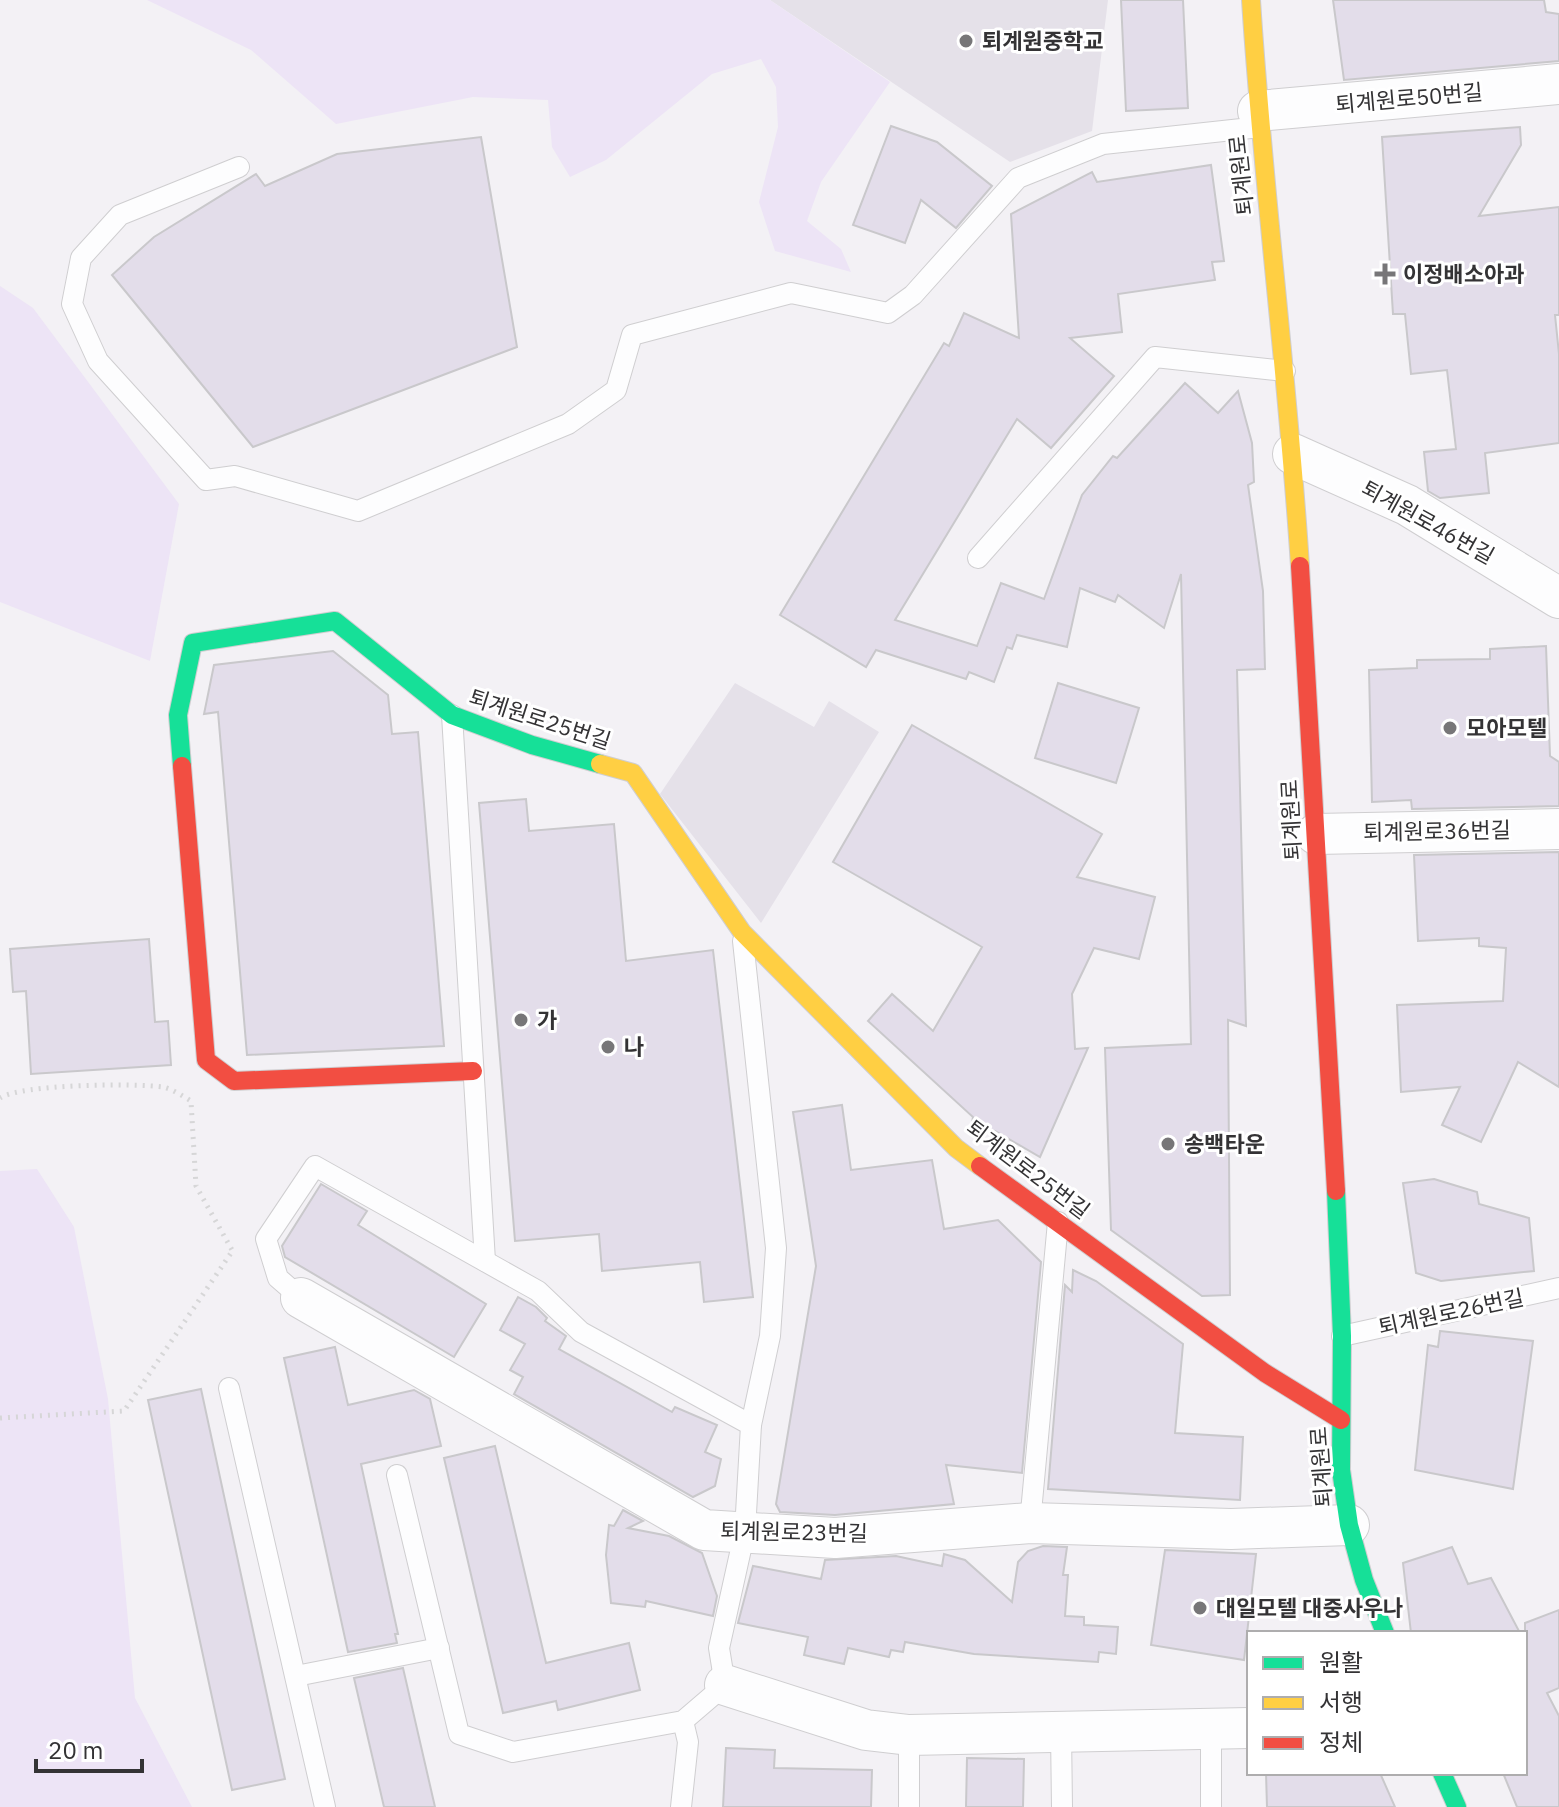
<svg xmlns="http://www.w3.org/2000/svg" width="1559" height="1807" font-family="'IBM Plex Sans','Noto Sans KR',sans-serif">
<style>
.built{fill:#e5e1e9}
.green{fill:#ede4f6}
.building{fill:#e3ddea;stroke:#c9c8cb;stroke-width:2}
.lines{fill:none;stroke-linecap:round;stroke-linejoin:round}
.lane-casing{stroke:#cfced0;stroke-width:22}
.street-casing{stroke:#cfced0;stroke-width:42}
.fast-casing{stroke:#cfced0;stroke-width:20}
.slow-casing{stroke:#cfced0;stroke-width:20}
.jam-casing{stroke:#cfced0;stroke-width:20}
.path{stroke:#d6d6d7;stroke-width:5;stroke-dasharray:2 6;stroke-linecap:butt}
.lane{stroke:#fdfdfe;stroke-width:20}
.street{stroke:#fdfdfe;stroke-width:40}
.fast{stroke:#16e098;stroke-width:18}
.slow{stroke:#ffcf43;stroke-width:18}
.jam{stroke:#f24e42;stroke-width:18}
.poi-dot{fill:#777678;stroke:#fff;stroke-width:3}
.labels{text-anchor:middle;stroke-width:6;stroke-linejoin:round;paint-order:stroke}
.poi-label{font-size:22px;font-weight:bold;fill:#343335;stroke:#fff;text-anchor:start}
.street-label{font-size:22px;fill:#343335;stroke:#fff}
</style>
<rect width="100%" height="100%" fill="#f3f1f5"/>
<g class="built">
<polygon points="770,0 1108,0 1092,131 1010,162"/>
<polygon points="735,683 814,727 829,701 879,732 761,923 660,794"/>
</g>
<g class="green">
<polygon points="147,0 770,0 890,82 821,182 807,221 841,249 851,272 775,251 759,202 778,127 776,87 761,59 712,74 606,160 570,177 552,147 548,100 473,97 336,124 251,50"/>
<polygon points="0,286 33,308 179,504 150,661 0,602"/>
<polygon points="37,1169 74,1227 108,1399 135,1698 192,1807 0,1807 0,1171"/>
</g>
<g class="building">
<polygon points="1121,0 1183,0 1188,108 1126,111"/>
<polygon points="1333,0 1544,0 1546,12 1559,14 1559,61 1344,80"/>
<polygon points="891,126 937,142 992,186 956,228 921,200 905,243 853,225"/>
<polygon points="1520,127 1521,145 1479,216 1559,207 1559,315 1555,315 1559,354 1559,443 1485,453 1489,493 1440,498 1428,491 1424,452 1456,449 1447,370 1411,374 1405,314 1393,314 1382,137"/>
<polygon points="481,137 517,347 253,447 112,275 154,237 256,174 265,186 337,154"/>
<polygon points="1211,165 1224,261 1212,262 1215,280 1118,294 1122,332 1070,338 1114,376 1051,448 1017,419 895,620 977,646 1001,583 1044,599 1082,495 1113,456 1117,458 1185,383 1218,413 1238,391 1252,443 1254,482 1248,485 1263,591 1265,669 1237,670 1246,1026 1228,1020 1230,1295 1202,1296 1111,1230 1105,1048 1191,1044 1181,574 1164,628 1118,595 1115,602 1080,588 1067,647 1017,635 1012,649 1007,647 994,682 969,672 966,679 876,650 866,667 780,615 944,343 949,346 964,313 1019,338 1011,214 1092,172 1097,182"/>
<polygon points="1546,646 1550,756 1559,762 1559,806 1412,809 1411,800 1372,802 1369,670 1417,668 1417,660 1490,659 1490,649"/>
<polygon points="333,651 388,695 392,734 418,732 444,1046 247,1055 218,712 204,714 214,665"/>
<polygon points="1058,683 1139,708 1116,783 1035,758"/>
<polygon points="912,725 1102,834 1077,877 1155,897 1139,959 1094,948 1072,994 1075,1049 1088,1048 1040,1157 995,1131 971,1128 973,1117 868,1021 892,994 933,1031 982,947 833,862"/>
<polygon points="526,799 529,831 614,824 626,961 713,950 753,1297 704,1302 700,1262 602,1271 599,1234 515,1241 479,803"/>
<polygon points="1559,852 1559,1087 1518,1062 1481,1142 1442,1125 1460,1087 1401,1092 1397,1005 1503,1001 1506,948 1479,946 1479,938 1418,941 1414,855"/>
<polygon points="149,939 155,1022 168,1021 171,1065 31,1074 26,991 13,992 10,949"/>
<polygon points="842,1105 851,1170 932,1160 944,1229 998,1220 1041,1262 1022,1473 946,1465 954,1504 835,1515 780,1512 776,1504 816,1266 793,1112"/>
<polygon points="1434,1179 1477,1192 1479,1204 1529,1218 1534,1271 1441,1281 1416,1273 1403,1183"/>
<polygon points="321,1184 367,1211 358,1225 486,1304 454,1357 285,1257 282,1246"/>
<polygon points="1073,1270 1096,1281 1183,1344 1175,1433 1243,1437 1240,1500 1048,1489 1065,1285 1072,1292"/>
<polygon points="518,1297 536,1307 547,1318 545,1321 566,1336 559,1349 672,1412 675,1407 717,1425 705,1452 721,1459 715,1486 693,1497 514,1394 523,1377 510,1370 525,1344 500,1330"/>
<polygon points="1440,1331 1533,1341 1513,1489 1415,1470 1428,1345 1438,1347"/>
<polygon points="335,1347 348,1405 414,1390 430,1399 441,1446 361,1464 398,1634 395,1634 397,1643 348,1652 284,1358"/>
<polygon points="201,1389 285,1779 232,1790 148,1400"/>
<polygon points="495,1446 546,1663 629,1643 640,1690 558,1710 556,1701 503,1713 444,1458"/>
<polygon points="623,1510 643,1521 628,1528 669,1536 702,1553 717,1596 713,1616 646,1601 645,1607 611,1603 606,1555 609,1525 614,1526"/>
<polygon points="1043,1546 1067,1547 1063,1575 1068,1575 1065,1616 1084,1617 1084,1625 1118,1627 1116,1654 1099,1652 1098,1662 974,1654 905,1642 903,1652 891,1650 889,1657 848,1648 844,1664 804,1655 808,1637 738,1623 753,1566 821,1579 825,1560 896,1556 942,1566 944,1554 965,1560 1012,1602 1018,1562 1028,1551"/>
<polygon points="1452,1547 1468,1584 1491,1578 1520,1633 1411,1633 1403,1563"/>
<polygon points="1165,1550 1256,1554 1244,1660 1151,1645"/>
<polygon points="1559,1610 1559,1688 1547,1693 1559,1716 1559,1807 1517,1807 1503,1773 1525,1773 1525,1623"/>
<polygon points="403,1668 435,1807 384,1807 354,1678"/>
<polygon points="726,1748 775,1750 774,1768 872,1770 871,1807 723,1807"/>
<polygon points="967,1758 1024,1759 1023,1807 966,1807"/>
<polygon points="1266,1773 1380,1773 1395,1807 1267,1807"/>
</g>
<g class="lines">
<defs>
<g id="lane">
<polyline points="239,167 120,215 81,258 72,304 98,361 206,480 235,476 358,511 568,424 616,390 632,335 791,293 888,313 913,295 1018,178 1103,144 1260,127"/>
<polyline points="978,558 1155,357 1285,371"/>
<polyline points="452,715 485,1261"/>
<polyline points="743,941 776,1248 770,1336 751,1425"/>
<polyline points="301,1298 278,1278 266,1239 315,1166 538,1291 581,1332 751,1425 745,1531 719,1648 725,1685 683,1721 513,1752 459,1734 397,1475"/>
<polyline points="1342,1336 1559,1288"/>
<polyline points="229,1388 325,1807"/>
<polyline points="1030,1523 1058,1222"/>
<polyline points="296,1676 439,1648"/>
<polyline points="1211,1729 1211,1807"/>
<polyline points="1061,1732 1062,1807"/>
<polyline points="909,1735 909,1807"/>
<polyline points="681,1807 688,1742 683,1721"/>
</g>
<g id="street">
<polyline points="1258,111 1559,84"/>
<polyline points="1293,454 1407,505 1559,598"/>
<polyline points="1316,834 1559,829"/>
<polyline points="301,1298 704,1530 835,1538 1030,1523 1231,1529 1349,1525"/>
<polyline points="725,1685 866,1730 909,1735 1249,1728"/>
</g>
<g id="fast">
<polyline points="182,766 178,715 193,643 335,621 452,715 532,745 600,764"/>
<polyline points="1336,1191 1342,1336 1341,1470 1349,1525 1364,1580 1385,1633"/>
<polyline points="1442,1773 1457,1807"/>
</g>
<g id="slow">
<path d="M1251,0C1263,189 1288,377 1300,566"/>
<polyline points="600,764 633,773 742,932 956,1148 980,1166"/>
</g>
<g id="jam">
<polyline points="1300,566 1336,1191"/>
<polyline points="182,766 206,1060 234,1081 473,1071"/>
<polyline points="980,1166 1265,1373 1341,1420"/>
</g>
</defs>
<use href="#lane" class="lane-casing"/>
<use href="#street" class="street-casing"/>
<use href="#fast" class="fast-casing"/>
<use href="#slow" class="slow-casing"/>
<use href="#jam" class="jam-casing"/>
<g class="path">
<path d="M0,1098C22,1084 134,1083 163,1087C172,1089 183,1096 191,1101L196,1186L232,1250"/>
<polyline points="0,1418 124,1411 233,1250"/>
</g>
<use href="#lane" class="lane"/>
<use href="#street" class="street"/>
<use href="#fast" class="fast"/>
<use href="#slow" class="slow"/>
<use href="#jam" class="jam"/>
</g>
<g class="poi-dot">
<circle cx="966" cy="41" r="8"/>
<path d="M1381 262h8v8h8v8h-8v8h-8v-8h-8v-8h8z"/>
<circle cx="1450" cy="728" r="8"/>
<circle cx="521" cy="1020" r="8"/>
<circle cx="608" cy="1047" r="8"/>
<circle cx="1168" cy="1144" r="8"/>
<circle cx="1200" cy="1608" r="8"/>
</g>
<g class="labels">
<g class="poi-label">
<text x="982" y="49">퇴계원중학교</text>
<text x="1403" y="282">이정배소아과</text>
<text x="1466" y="736">모아모텔</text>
<text x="537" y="1028">가</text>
<text x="624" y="1055">나</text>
<text x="1184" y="1152">송백타운</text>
<text x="1216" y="1616">대일모텔 대중사우나</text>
</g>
<g class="street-label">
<text transform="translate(1409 98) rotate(-5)" y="8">퇴계원로50번길</text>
<text transform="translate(1241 175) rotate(-96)" y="8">퇴계원로</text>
<text transform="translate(1428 522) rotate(29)" y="8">퇴계원로46번길</text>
<text transform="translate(540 719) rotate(18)" y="8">퇴계원로25번길</text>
<text transform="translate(1291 820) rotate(-93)" y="8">퇴계원로</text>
<text transform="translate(1437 831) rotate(-1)" y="8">퇴계원로36번길</text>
<text transform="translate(1028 1169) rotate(37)" y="8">퇴계원로25번길</text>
<text transform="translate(1451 1312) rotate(-12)" y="8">퇴계원로26번길</text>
<text transform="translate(1321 1467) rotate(-94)" y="8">퇴계원로</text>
<text transform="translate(794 1532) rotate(1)" y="8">퇴계원로23번길</text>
</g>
</g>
<rect x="1247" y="1631" width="280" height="144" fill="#ffffff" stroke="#aeadae" stroke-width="2"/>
<rect x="1263" y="1657" width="40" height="12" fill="#16e098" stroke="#aeadae" stroke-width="2"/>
<text x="1319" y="1671" font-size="24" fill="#343335">원활</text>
<rect x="1263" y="1697" width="40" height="12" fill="#ffcf43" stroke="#aeadae" stroke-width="2"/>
<text x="1319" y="1711" font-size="24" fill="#343335">서행</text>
<rect x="1263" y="1737" width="40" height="12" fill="#f24e42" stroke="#aeadae" stroke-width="2"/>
<text x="1319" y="1751" font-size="24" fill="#343335">정체</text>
<path d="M36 1759v12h106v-12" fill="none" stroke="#343335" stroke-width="4"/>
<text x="48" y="1759" font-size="24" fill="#343335" stroke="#ffffff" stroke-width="6" paint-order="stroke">20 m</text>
</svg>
